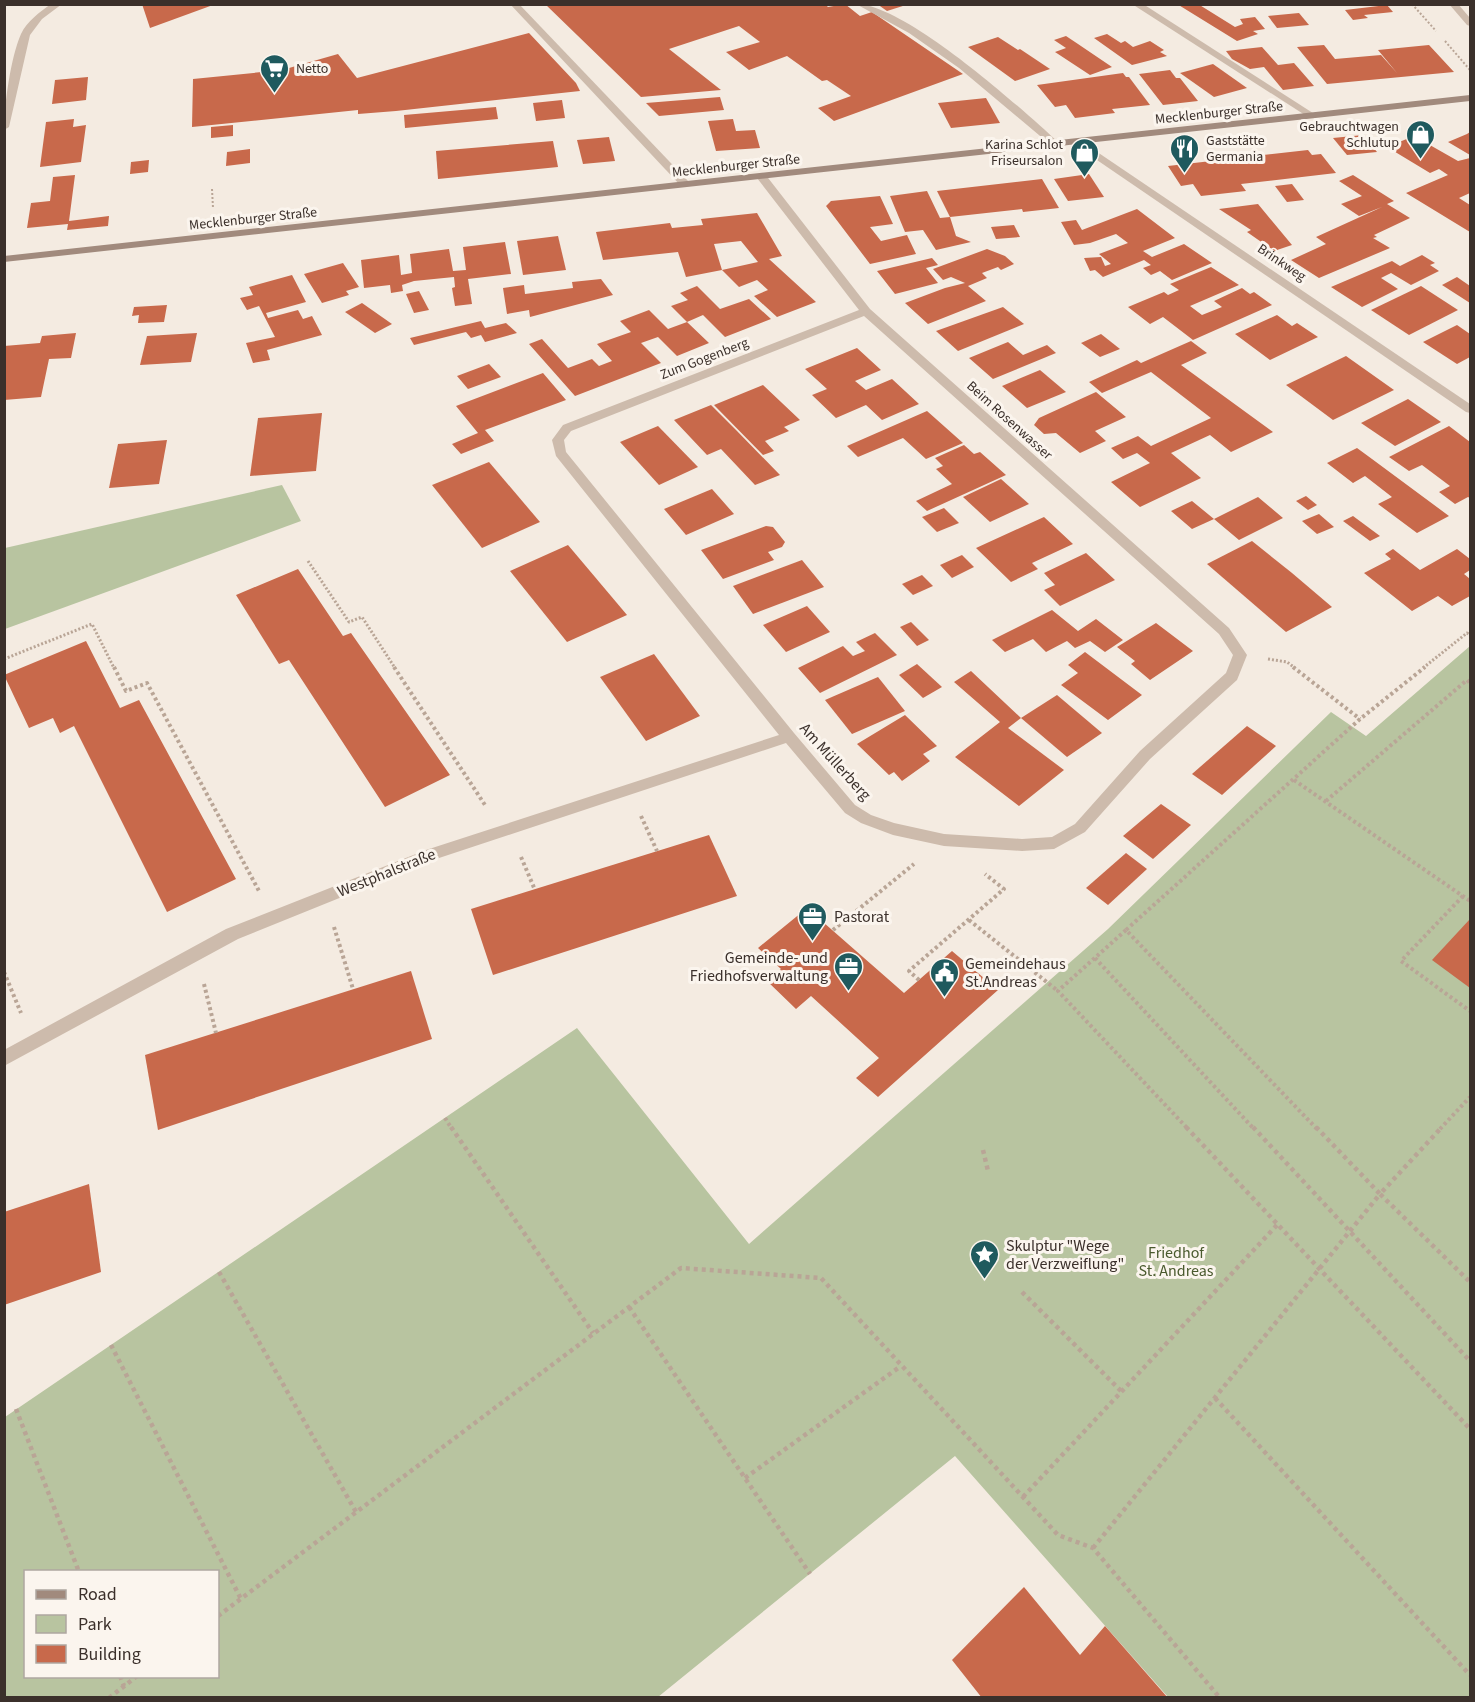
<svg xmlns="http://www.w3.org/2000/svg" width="1475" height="1702" font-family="'Source Sans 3',sans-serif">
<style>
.green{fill:#b8c4a0;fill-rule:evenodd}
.building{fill:#c8694b}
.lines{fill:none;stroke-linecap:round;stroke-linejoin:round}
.path-far3{stroke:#b9a596;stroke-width:2;stroke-dasharray:2 2;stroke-linecap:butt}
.path-far2{stroke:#b9a596;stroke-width:3;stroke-dasharray:2 2;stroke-linecap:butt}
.path-far1{stroke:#b9a596;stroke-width:4;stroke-dasharray:3 3;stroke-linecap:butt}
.path{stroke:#b9a596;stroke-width:4.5;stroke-dasharray:4 4;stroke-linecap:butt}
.lane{fill:#cdbbac;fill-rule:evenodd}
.street{fill:#cdbbac;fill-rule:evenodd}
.secondary{fill:#a18a7d;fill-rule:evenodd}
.labels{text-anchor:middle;stroke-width:6;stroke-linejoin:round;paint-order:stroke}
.far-poi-label{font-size:14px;fill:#3b302b;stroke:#fbf5ee;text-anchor:start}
.far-street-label{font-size:14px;fill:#3b302b;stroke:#fbf5ee}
.street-label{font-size:16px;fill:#3b302b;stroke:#fbf5ee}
.poi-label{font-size:16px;fill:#3b302b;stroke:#fbf5ee;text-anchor:start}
.park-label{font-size:16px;fill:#4a5a2e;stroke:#fbf5ee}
</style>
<rect width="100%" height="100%" fill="#f4ebe1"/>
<g class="green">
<polygon points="282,485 301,521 5,629 5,548"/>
<path d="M1470,646V1697H1168L955,1456L658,1697L5,1698V1417L577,1028L749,1244L1108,929L1331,712L1366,736ZM26,1572H218V1676H26Z"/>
</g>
<g class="building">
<polygon points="142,4 213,4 213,5 150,28"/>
<polygon points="545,4 825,4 828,7 845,4 860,16 872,12 963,74 834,121 818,108 851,96 827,80 822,81 787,56 749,70 726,52 760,42 739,26 669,49 721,90 641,97"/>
<polygon points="877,4 906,4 906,5 887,11"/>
<polygon points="1177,4 1198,4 1235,27 1243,24 1240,19 1255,17 1265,29 1253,31 1258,34 1237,41"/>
<polygon points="1387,5 1393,12 1364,15 1368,18 1353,20 1345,10"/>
<polygon points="1299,13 1309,25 1277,28 1268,16"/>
<polygon points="529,33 576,83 580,91 396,111 358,114 358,110 192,127 193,79 282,70 338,54 357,78"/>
<polygon points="1107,34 1121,43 1125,41 1133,47 1150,41 1164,50 1160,52 1167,56 1132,65 1094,38"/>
<polygon points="1066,36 1078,44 1112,67 1090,75 1055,52 1066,48 1054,40"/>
<polygon points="998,37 1018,50 1020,49 1050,69 1015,81 968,47"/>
<polygon points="1324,45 1335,59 1381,55 1397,73 1378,50 1429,45 1454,72 1327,84 1297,47"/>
<polygon points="1262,47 1278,65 1294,63 1314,86 1283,90 1264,67 1250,69 1232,59 1226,51"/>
<polygon points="1213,64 1247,88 1214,97 1180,73"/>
<polygon points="1170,70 1176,78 1180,78 1198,101 1163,105 1139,74"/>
<polygon points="1123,73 1126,77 1129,77 1150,105 1112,109 1115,113 1075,118 1066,105 1055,107 1037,85"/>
<polygon points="88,77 86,100 52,104 55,80"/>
<polygon points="720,97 724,110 659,116 646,103"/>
<polygon points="986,98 1000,123 951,128 938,103"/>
<polygon points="562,100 565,118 536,121 533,103"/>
<polygon points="496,107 498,119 405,128 404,115"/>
<polygon points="74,119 73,127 86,125 81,162 40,167 46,122"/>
<polygon points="733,119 736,131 755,130 760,148 716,151 708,121"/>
<polygon points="233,125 233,136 211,138 211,127"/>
<polygon points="1470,132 1470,155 1448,142 1467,134"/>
<polygon points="1363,135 1377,152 1347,155 1333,138"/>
<polygon points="1414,136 1458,161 1470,158 1470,193 1459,198 1470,205 1470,232 1406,193 1448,175 1439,169 1430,173 1387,147"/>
<polygon points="609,137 615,161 583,164 577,140"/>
<polygon points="553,141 558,167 438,179 436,151"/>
<polygon points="250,149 250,163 226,166 227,152"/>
<polygon points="1308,150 1312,155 1321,154 1336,173 1241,184 1246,191 1201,196 1193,184 1181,186 1168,166"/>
<polygon points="149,160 148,172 130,174 131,162"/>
<polygon points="1089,174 1104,197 1068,201 1054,179"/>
<polygon points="75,175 69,221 109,216 108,226 67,230 68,224 27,228 31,203 50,201 53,177"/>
<polygon points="1353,175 1394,201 1387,204 1410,218 1374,235 1377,237 1373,238 1390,248 1319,278 1291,260 1326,244 1316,237 1382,207 1359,216 1341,204 1362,196 1339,181"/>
<polygon points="1042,179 1059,208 1023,212 1022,209 950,217 937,191"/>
<polygon points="1292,184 1304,200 1287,202 1275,186"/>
<polygon points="927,191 940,218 950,217 956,236 971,242 936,250 923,230 905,232 890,196"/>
<polygon points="880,196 893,224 870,227 881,241 907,235 916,254 870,264 826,206 831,201"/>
<polygon points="1258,204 1292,245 1274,251 1247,232 1251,230 1219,209"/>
<polygon points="1137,209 1175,238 1143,251 1152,257 1184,244 1212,263 1172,280 1160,271 1151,275 1143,268 1151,265 1144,260 1103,277 1095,270 1090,271 1084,258 1101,257 1105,266 1111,264 1099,254 1128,243 1116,234 1090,243 1074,245 1061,222 1076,220 1082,230"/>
<polygon points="757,213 782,256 769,259 816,302 777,317 754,296 768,290 757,280 739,287 722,270 758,262 741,241 714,244 722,270 686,277 678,252 603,260 596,232 670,223 672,228 703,225 701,219"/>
<polygon points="1014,225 1020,237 996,239 991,227"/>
<polygon points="558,236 566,270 523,275 517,241"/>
<polygon points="505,242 511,274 468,279 472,304 455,306 452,288 455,287 454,277 414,281 402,285 403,291 391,293 390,285 364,288 361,260 399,255 401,275 412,273 410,254 449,249 453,271 466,270 463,247"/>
<polygon points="987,249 1005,256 1014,264 1001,270 998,267 982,273 987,278 968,286 986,301 928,324 905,303 945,288 965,283 951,277 943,280 933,269"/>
<polygon points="1422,255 1435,263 1430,265 1439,271 1411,285 1391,273 1381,278 1398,289 1362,307 1331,287 1392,261 1400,266"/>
<polygon points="932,258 938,265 926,268 938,283 895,294 877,271"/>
<polygon points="343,263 359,287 346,291 349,295 322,303 304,274"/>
<polygon points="1211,267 1239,285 1190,306 1202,315 1222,307 1214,301 1242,288 1250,294 1254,292 1272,305 1193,340 1163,317 1150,324 1128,307 1164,292 1168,295 1179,290 1170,284"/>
<polygon points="292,275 306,302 266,313 268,318 298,310 303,319 312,316 322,335 267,350 270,360 253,363 246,343 275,337 259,306 247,310 240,298 253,295 249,287"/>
<polygon points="1457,277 1470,286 1470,303 1442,285"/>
<polygon points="601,279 613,295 530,317 529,310 507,314 503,288 524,285 525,294 573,288 572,282"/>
<polygon points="697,286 720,309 749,299 771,319 725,337 703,315 687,322 671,306 688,300 680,293"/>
<polygon points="1421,286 1458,310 1409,335 1371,310"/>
<polygon points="419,291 429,310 414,313 406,294"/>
<polygon points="362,303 392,324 375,333 345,312"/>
<polygon points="167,305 164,322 138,323 139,315 132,316 134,307"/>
<polygon points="1003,307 1024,324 958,351 936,331"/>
<polygon points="649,310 668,329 687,322 709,343 677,356 658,337 641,343 661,363 575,396 529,344 542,339 568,368 592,359 599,366 612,361 597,344 631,332 620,321"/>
<polygon points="1277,315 1292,326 1297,323 1318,337 1270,360 1235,334"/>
<polygon points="481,321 485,328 506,323 517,333 485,342 481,335 471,338 466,332 414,345 410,338"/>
<polygon points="1457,325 1470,334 1470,357 1457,364 1423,342"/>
<polygon points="76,333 71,358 49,359 41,397 4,400 4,346 40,343 42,336"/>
<polygon points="197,333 191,362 140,365 147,336"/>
<polygon points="1101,334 1120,349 1100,357 1081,343"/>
<polygon points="1191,341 1207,353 1181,365 1273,432 1231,452 1210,435 1171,453 1201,478 1140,507 1111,482 1150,463 1137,453 1123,459 1111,448 1138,436 1151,446 1211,418 1151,372 1102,393 1089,382 1137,360 1141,363"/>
<polygon points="1008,342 1023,355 1047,345 1056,353 993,379 969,358"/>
<polygon points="857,348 881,370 855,381 866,390 892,379 919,404 882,420 866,405 836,418 812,395 827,389 805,369"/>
<polygon points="1346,356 1394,390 1333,420 1286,385"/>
<polygon points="489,364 501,377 468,389 457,376"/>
<polygon points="1040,370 1066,392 1027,408 1002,386"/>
<polygon points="543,373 566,400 485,430 494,441 461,454 452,444 478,433 456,406"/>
<polygon points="763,385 800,420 784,427 789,431 765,441 774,451 763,455 714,405"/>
<polygon points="1096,392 1126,417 1095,431 1106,441 1080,453 1056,433 1044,434 1034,425 1039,418"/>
<polygon points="1408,399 1441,422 1395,446 1361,423"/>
<polygon points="711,405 737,431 780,475 755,485 721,449 707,455 674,420"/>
<polygon points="927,411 963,443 926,459 903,438 858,457 847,446"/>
<polygon points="322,413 316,471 250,476 258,418"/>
<polygon points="658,426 698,467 659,485 620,442"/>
<polygon points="1449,426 1470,442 1470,498 1468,497 1455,504 1439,492 1450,486 1422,465 1409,471 1389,457"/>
<polygon points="167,440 159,484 109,488 118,444"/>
<polygon points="964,445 974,454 980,452 1006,475 927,511 916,501 952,484 936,469 943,466 935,458"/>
<polygon points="1357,448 1372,459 1449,516 1417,533 1378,504 1392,497 1365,476 1353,483 1327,463"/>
<polygon points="489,462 540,522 482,548 432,485"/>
<polygon points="1001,479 1029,504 990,522 963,497"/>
<polygon points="712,489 734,514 686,535 664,509"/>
<polygon points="1306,496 1317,505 1308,510 1296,501"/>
<polygon points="1258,497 1283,518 1239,540 1214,519 1192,529 1171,511 1192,501 1214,519"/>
<polygon points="944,508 959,523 937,532 922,517"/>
<polygon points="1319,514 1334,527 1317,534 1302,521"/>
<polygon points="1353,516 1380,536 1370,541 1343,521"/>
<polygon points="1044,517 1073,544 1032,563 1038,569 1011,582 976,548"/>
<polygon points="766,526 773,527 785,542 782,547 768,552 774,560 723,579 701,550"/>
<polygon points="1252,541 1292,573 1332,607 1286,632 1207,564"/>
<polygon points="568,545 627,615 567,642 510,571"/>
<polygon points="1393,549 1420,570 1457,549 1470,559 1470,570 1464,574 1470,579 1470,596 1452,606 1438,596 1412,611 1364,573 1391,559 1385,554"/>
<polygon points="1086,553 1115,580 1060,606 1044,590 1055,585 1044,573"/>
<polygon points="962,555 974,567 952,578 940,565"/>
<polygon points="802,560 824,587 753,614 733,586"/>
<polygon points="298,569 343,636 351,633 450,775 385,807 289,660 279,664 236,595"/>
<polygon points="922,575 933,586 913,595 902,584"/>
<polygon points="807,606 830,632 786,652 763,625"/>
<polygon points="1052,610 1078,631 1096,619 1123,640 1105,652 1090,641 1075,648 1067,641 1046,652 1033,639 1005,652 992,640"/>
<polygon points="911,622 929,640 917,646 900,627"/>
<polygon points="1156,623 1193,651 1150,680 1131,664 1135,661 1117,647"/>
<polygon points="875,633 897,655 820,693 798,668 843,646 853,656 865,651 856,642"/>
<polygon points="86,641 120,708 139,700 236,879 167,912 74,726 60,733 53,718 29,728 4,675"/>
<polygon points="1085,652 1142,695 1108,720 1061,685 1078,673 1068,665"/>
<polygon points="654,654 700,716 646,741 600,677"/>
<polygon points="917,664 942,687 923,698 899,675"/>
<polygon points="971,671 1021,718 1008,728 1064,770 1019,806 955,757 1000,722 954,682"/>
<polygon points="878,677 905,711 852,734 825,700"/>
<polygon points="1057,695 1102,733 1067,757 1021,718"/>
<polygon points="905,715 937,746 923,754 930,761 902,781 894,772 889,775 857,744"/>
<polygon points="1247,726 1276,746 1222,795 1192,774"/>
<polygon points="1161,804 1191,825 1153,859 1123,836"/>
<polygon points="709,835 737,896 493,975 471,909"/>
<polygon points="1126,853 1147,869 1108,905 1086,888"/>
<polygon points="807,908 904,993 952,951 998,990 878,1097 856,1078 879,1058 811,996 796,1009 766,980 781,969 758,948"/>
<polygon points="1470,919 1470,988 1432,960"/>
<polygon points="411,971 432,1039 158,1130 145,1055"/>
<polygon points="89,1184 101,1272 4,1305 4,1212"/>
<polygon points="1024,1587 1080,1655 1105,1626 1168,1698 982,1698 952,1660"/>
</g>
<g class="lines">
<g class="path-far3">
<polyline points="1412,4 1436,31"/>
<polyline points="1445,41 1470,70"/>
<polyline points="212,189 213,208"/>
</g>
<g class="path-far2">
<polyline points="308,561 349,622 362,617 395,668"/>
<polyline points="4,659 92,624 114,668"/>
<polyline points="1268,659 1287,662 1295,668"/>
<polyline points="1423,668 1467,633 1470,635"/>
</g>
<g class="path-far1">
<polyline points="114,667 126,691 147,683 259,891"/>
<polyline points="394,667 485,805"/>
<polyline points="1293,667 1360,719"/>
<polyline points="1294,780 1470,901"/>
<polyline points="1326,801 1467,680 1470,683"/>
<polyline points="641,816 657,851"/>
<polyline points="521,857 535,890"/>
<polyline points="1463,896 1401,961 1470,1011"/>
<polyline points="969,920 1058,991"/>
<polyline points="334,927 353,989"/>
<polyline points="833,930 914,864"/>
<polyline points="1126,930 1058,991 1188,1129"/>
<polyline points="1095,958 1254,1129"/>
<polyline points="4,972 21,1013"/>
<polyline points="919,980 909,971 1004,889 985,874"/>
<polyline points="204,984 216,1033"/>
<polyline points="445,1118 452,1129"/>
<polyline points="1317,1129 1126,930 1360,719 1425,667"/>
<polyline points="1440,1129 1470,1097"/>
</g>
<g class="path">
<polyline points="451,1127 593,1333"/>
<polyline points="1186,1127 1470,1429"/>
<polyline points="1253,1127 1470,1361"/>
<polyline points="1316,1127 1380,1194 1442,1127"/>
<polyline points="983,1150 988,1171"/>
<polyline points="219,1272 356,1512"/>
<polyline points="1022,1292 1122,1392"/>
<polyline points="629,1307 810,1574"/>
<polyline points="111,1345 241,1599"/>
<polyline points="1215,1398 1470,1675"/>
<polyline points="16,1409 79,1572"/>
<polyline points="745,1478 901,1366"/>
<polyline points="1023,1497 1278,1224"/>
<polyline points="1093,1548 1380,1194 1470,1282"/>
<polyline points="218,1616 681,1268 821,1278 1058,1535 1093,1548 1220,1698"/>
<polyline points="120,1676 124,1686"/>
<polyline points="109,1698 137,1676"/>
</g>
<g class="lane">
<polygon points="510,4 519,4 689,182 689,186 681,186"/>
<path d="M856,4C905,4 1020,107 1058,142V146H1052L959,68L909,33Z"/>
<polygon points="1132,4 1143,4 1316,115 1308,117"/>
</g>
<g class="street">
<path d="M51,4H62L42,19L30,35L9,127L4,130C4,105 11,56 21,34C27,21 40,12 51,4Z"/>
<polygon points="1449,4 1458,4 1470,18 1470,26 1467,25"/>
<polygon points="1072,139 1078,139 1470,404 1470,413 1466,412 1072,143"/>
<path d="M761,173L765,174L870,309L1229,628L1247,655L1237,680L1150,759L1085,832L1054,849L1022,851L944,846L893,835L861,823L845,813L786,743L436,859L238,939L4,1066V1050L226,929L426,850L779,735L556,456L552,440L563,425L859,310L757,178L756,176ZM864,316L1219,634L1233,655L1226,673L1140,751L1075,824L1052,837L1022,839L944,834L894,823L871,815L855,805L794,733L566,452L564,440L571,431Z"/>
</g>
<polygon class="secondary" points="1470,95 1470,101 4,262 4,256"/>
</g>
<defs>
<symbol id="supermarket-pin" viewBox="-11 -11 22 30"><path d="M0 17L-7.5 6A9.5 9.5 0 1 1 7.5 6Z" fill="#1f5a5e" stroke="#fbf5ee"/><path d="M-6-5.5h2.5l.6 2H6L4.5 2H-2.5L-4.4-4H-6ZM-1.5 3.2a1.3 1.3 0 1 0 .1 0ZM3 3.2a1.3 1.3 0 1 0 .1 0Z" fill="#fff"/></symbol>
<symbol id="shop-pin" viewBox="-11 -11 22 30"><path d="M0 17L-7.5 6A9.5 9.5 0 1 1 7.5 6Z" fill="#1f5a5e" stroke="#fbf5ee"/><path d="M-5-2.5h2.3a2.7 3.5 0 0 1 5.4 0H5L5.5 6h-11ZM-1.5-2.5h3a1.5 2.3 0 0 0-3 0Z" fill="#fff"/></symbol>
<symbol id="restaurant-pin" viewBox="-11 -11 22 30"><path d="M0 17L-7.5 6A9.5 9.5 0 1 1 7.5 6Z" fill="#1f5a5e" stroke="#fbf5ee"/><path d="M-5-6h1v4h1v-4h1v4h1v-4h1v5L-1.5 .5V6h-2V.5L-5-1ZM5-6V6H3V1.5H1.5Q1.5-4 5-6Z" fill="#fff"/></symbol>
<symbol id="office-pin" viewBox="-11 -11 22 30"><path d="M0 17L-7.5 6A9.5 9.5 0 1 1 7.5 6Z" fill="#1f5a5e" stroke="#fbf5ee"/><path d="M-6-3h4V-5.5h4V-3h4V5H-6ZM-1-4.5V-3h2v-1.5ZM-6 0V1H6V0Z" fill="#fff"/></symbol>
<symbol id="civic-pin" viewBox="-11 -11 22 30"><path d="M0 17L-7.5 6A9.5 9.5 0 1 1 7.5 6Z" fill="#1f5a5e" stroke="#fbf5ee"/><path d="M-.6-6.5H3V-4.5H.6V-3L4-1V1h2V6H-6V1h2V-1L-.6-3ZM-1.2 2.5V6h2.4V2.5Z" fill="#fff"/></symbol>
<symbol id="sight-pin" viewBox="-11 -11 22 30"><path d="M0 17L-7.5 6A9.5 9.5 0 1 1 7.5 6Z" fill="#1f5a5e" stroke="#fbf5ee"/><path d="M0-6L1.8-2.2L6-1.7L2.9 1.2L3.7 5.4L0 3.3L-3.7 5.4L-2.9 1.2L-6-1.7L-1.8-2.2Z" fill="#fff"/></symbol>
</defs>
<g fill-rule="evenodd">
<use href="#supermarket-pin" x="258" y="52" width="33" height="45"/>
<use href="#shop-pin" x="1404" y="118" width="33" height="45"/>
<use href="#restaurant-pin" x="1168" y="132" width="33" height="45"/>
<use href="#shop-pin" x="1068" y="136" width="33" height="45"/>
<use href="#office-pin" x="796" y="900" width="33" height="45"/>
<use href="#office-pin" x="832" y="950" width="33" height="45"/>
<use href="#civic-pin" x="928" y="956" width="33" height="45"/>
<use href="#sight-pin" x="968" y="1238" width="33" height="45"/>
</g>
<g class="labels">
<g class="far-poi-label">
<text x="296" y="73">Netto</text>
<text x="1399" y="131" text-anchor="end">Gebrauchtwagen<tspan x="1399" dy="16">Schlutup</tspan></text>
<text x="1206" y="145">Gaststätte<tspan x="1206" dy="16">Germania</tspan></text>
<text x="1063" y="149" text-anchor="end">Karina Schlot<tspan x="1063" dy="16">Friseursalon</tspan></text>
</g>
<g class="far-street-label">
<text transform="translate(1219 112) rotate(-6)" y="5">Mecklenburger Straße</text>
<text transform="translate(736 165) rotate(-6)" y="5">Mecklenburger Straße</text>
<text transform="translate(253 218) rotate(-6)" y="5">Mecklenburger Straße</text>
<text transform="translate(1282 262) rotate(34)" y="5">Brinkweg</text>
<text transform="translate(704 358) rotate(-21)" y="5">Zum Gogenberg</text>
<text transform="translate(1010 420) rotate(42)" y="5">Beim Rosenwasser</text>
</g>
<g class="street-label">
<text transform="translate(836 761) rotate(48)" y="6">Am Müllerberg</text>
<text transform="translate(386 872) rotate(-22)" y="6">Westphalstraße</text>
</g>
<g class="poi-label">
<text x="834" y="922">Pastorat</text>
<text x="828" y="963" text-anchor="end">Gemeinde- und<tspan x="828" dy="18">Friedhofsverwaltung</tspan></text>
<text x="965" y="969">Gemeindehaus<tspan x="965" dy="18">St.Andreas</tspan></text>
<text x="1006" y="1251">Skulptur "Wege<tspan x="1006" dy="18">der Verzweiflung"</tspan></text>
</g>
<g class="park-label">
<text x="1176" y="1258">Friedhof<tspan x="1176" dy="18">St. Andreas</tspan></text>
</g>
</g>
<rect width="1475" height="1702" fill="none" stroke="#3b302b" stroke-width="12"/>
<rect x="24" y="1570" width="195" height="108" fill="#fbf5ee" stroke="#aea6a0" stroke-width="1.5"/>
<rect x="36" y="1590" width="30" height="9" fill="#a18a7d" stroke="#aea6a0" stroke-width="1.5"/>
<text x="78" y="1600" font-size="18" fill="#3b302b">Road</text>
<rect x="36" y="1615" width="30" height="18" fill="#b8c4a0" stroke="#aea6a0" stroke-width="1.5"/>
<text x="78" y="1630" font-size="18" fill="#3b302b">Park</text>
<rect x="36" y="1645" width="30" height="18" fill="#c8694b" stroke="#aea6a0" stroke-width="1.5"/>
<text x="78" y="1660" font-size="18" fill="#3b302b">Building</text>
</svg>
